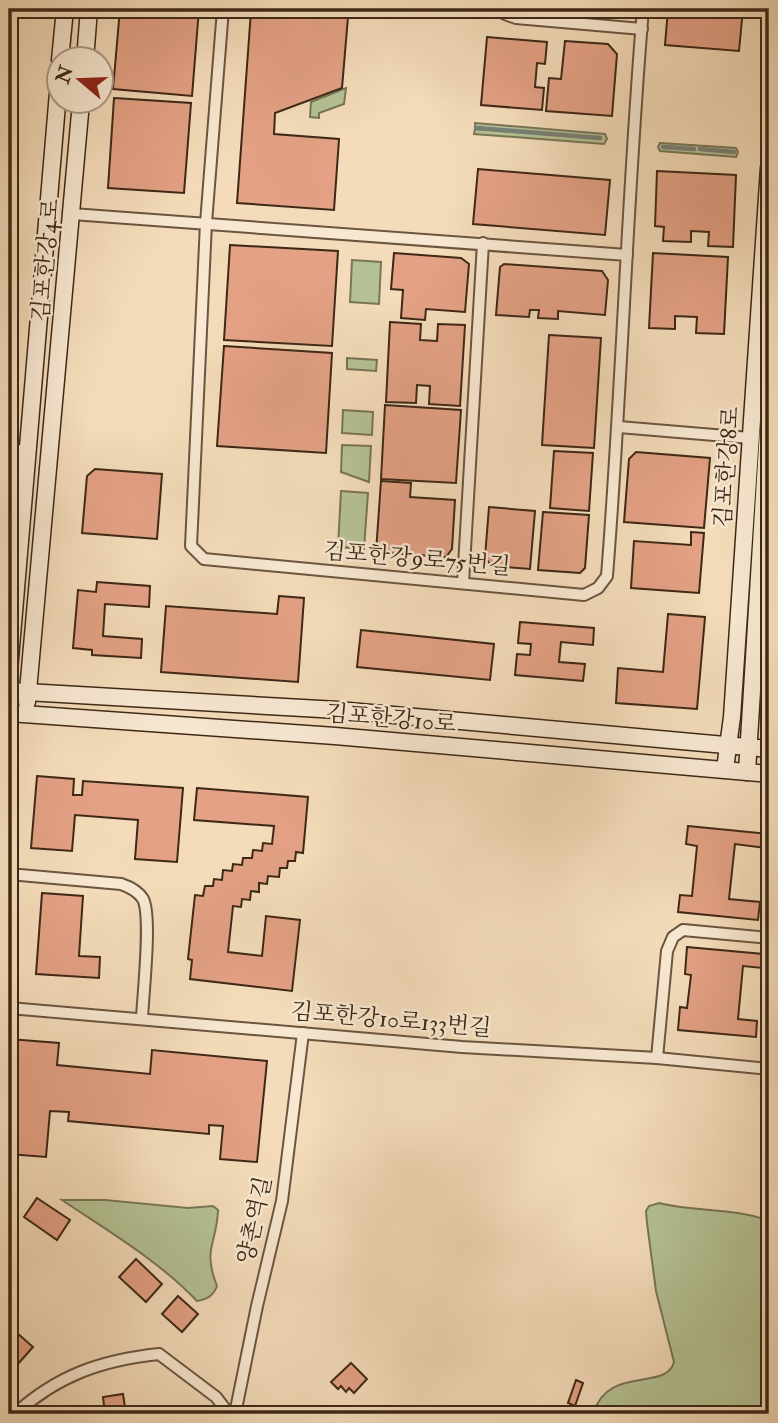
<svg xmlns="http://www.w3.org/2000/svg" width="778" height="1423" font-family="'IM FELL Double Pica','Noto Serif KR',serif">
<style>
.green{fill:#b5c295;stroke:#797556;stroke-width:2}
.lines{fill:none;stroke-linecap:round;stroke-linejoin:round}
.stream{stroke:#778077;stroke-width:4.5}
.building{fill:#e4a185;stroke:#3d2816;stroke-width:2}
.street-casing{stroke:#6b553f;stroke-width:14}
.secondary-casing{stroke:#3d2816;stroke-width:19}
.street{stroke:#f8e8d2;stroke-width:10}
.secondary{stroke:#f8e8d2;stroke-width:16}
.labels{text-anchor:middle;stroke-width:5;stroke-linejoin:round;paint-order:stroke}
.street-label{font-size:23px;fill:#3d2816;stroke:#f8e8d2}
</style>
<rect width="100%" height="100%" fill="#f4dcba"/>
<filter id="stains"><feTurbulence type="fractalNoise" baseFrequency=".00286" numOctaves="4"/><feColorMatrix values="0 0 0 0 .2 0 0 0 0 .09 0 0 0 0 .02 0 0 0 .5 -.17"/></filter>
<radialGradient id="worn" r=".72"><stop offset=".6" stop-color="#630" stop-opacity="0"/><stop offset="1" stop-color="#630" stop-opacity=".3"/></radialGradient>
<g class="green">
<polygon points="346,88 344,104 319,113 319,118 310,117 311,102"/>
<polygon points="475,123 605,134 607,139 604,144 474,134 475,129 600,138 475,127"/>
<polygon points="660,143 736,148 738,152 736,157 660,151 658,147"/>
<polygon points="352,260 381,262 379,304 350,302"/>
<polygon points="347,358 377,360 376,371 347,369"/>
<polygon points="343,410 373,412 372,435 342,433"/>
<polygon points="342,445 371,446 369,482 341,472"/>
<polygon points="341,491 368,493 364,549 338,547"/>
<path d="M62,1200H105L188,1208L213,1206L218,1210C217,1244 202,1248 217,1286C213,1296 208,1299 197,1301C159,1261 108,1231 62,1200Z"/>
<path d="M659,1203C695,1212 736,1208 769,1221V1414H593C608,1364 666,1392 674,1362L656,1291L647,1223L646,1211L649,1206Z"/>
</g>
<g class="lines">
<g class="stream">
<polyline points="476,128 600,138"/>
<polyline points="663,147 694,149"/>
<polyline points="700,149 734,152"/>
</g>
</g>
<g class="building">
<polygon points="120,9 199,9 192,96 113,89"/>
<polygon points="576,9 616,9 613,11"/>
<polygon points="668,9 743,9 739,51 665,45"/>
<polygon points="251,11 348,17 342,88 275,113 274,134 339,139 334,210 237,203"/>
<polygon points="487,37 547,42 545,64 537,63 535,87 544,88 542,110 481,105"/>
<polygon points="565,41 608,44 617,54 612,116 546,111 549,78 561,79"/>
<polygon points="114,98 191,103 184,193 108,188"/>
<polygon points="478,169 610,180 605,235 473,224"/>
<polygon points="657,171 736,175 733,247 708,246 709,232 691,231 691,242 663,241 664,227 655,226"/>
<polygon points="230,245 338,251 332,346 224,340"/>
<polygon points="394,253 461,258 469,264 465,312 426,309 425,320 401,318 403,290 391,289"/>
<polygon points="653,253 728,257 724,334 696,333 697,317 675,316 675,329 649,328"/>
<polygon points="504,264 602,271 608,280 605,315 558,311 558,319 538,318 539,310 530,310 529,317 496,315 500,267"/>
<polygon points="390,322 421,324 420,340 437,341 438,324 465,325 460,406 429,404 430,386 417,385 416,403 386,402"/>
<polygon points="549,335 601,338 594,448 542,445"/>
<polygon points="224,346 332,353 326,453 217,446"/>
<polygon points="385,405 461,410 456,483 381,479"/>
<polygon points="554,451 593,453 589,511 550,508"/>
<polygon points="636,452 710,458 704,528 624,522 629,459"/>
<polygon points="95,469 162,474 157,539 82,533 87,476"/>
<polygon points="381,481 411,483 410,497 455,500 452,549 446,557 376,552"/>
<polygon points="489,507 535,511 530,569 491,566 485,557"/>
<polygon points="543,512 589,515 585,568 580,573 538,570"/>
<polygon points="691,532 704,533 699,593 631,588 634,541 691,545"/>
<polygon points="97,582 150,586 149,607 105,604 103,636 142,639 141,658 92,655 92,650 73,648 78,590 96,592"/>
<polygon points="279,596 304,598 298,682 161,672 166,606 277,614"/>
<polygon points="668,614 705,617 697,709 616,703 618,668 663,672"/>
<polygon points="520,622 594,628 593,645 561,642 559,662 585,664 583,681 515,675 517,654 530,655 531,644 518,643"/>
<polygon points="361,630 494,644 490,680 357,667"/>
<polygon points="9,774 14,774 9,853"/>
<polygon points="37,776 74,779 73,795 82,795 83,781 183,788 177,862 135,859 138,820 75,815 72,851 31,848"/>
<polygon points="197,788 308,797 303,853 296,852 295,861 288,861 287,868 280,868 279,877 268,876 267,884 259,883 259,892 251,891 250,900 242,899 241,907 233,906 228,952 262,956 266,916 300,920 292,991 190,979 192,960 188,959 195,895 203,896 205,886 213,886 214,879 222,880 223,870 232,871 233,864 242,865 243,858 252,858 253,850 262,851 263,843 272,844 274,826 194,820"/>
<polygon points="688,826 768,834 766,848 735,844 729,899 760,902 758,920 678,912 680,895 692,896 697,846 686,844"/>
<polygon points="42,893 83,896 79,956 100,957 99,978 36,974"/>
<polygon points="687,947 763,954 762,968 743,966 738,1019 757,1021 756,1037 678,1030 680,1007 687,1008 691,975 685,974"/>
<polygon points="765,993 769,994 769,1030 761,1030"/>
<polygon points="9,1039 59,1043 57,1065 150,1074 152,1050 267,1061 257,1162 220,1159 223,1126 209,1125 209,1134 68,1121 69,1112 50,1111 46,1157 9,1154"/>
<polygon points="37,1198 70,1220 57,1240 24,1217"/>
<polygon points="136,1259 162,1284 146,1302 119,1277"/>
<polygon points="178,1296 198,1314 182,1332 162,1314"/>
<polygon points="16,1332 33,1347 9,1374 9,1340"/>
<polygon points="351,1363 367,1379 354,1393 349,1388 346,1392 341,1386 338,1389 331,1382"/>
<polygon points="576,1380 583,1383 575,1406 568,1403"/>
<polygon points="123,1394 126,1414 105,1414 103,1397"/>
</g>
<g class="lines">
<defs>
<g id="street">
<path d="M223,9L206,223L191,546L204,559L584,595L598,588L607,576C622,387 627,198 643,9"/>
<polyline points="500,9 505,14 516,18 642,29"/>
<polyline points="72,214 627,255"/>
<polyline points="619,427 750,438"/>
<polyline points="9,449 27,451"/>
<polyline points="463,583 483,243"/>
<path d="M9,874L121,884C130,887 138,891 143,899C152,916 143,995 142,1018"/>
<polyline points="9,1008 462,1047 657,1058 769,1069"/>
<polyline points="657,1058 667,951 673,937 683,930 769,938"/>
<path d="M15,1414C58,1375 102,1360 159,1354L216,1397L229,1414"/>
<polyline points="235,1414 257,1306 282,1201 303,1033"/>
</g>
<g id="secondary">
<polyline points="60,60 65,9"/>
<polyline points="85,60 89,9"/>
<polyline points="9,671 60,69"/>
<polyline points="9,691 338,710 769,749"/>
<polyline points="27,702 81,102"/>
<polyline points="9,713 335,736 769,774"/>
<polyline points="725,769 732,717 769,168"/>
<polyline points="747,772 769,414"/>
</g>
</defs>
<use href="#street" class="street-casing"/>
<use href="#secondary" class="secondary-casing"/>
<use href="#street" class="street"/>
<use href="#secondary" class="secondary"/>
</g>
<g class="labels">
<g class="street-label">
<text transform="translate(45 260) rotate(-85)" y="8">김포한강4로</text>
<text transform="translate(726 467) rotate(-86)" y="8">김포한강8로</text>
<text transform="translate(417 558) rotate(5)" y="8">김포한강9로75번길</text>
<text transform="translate(391 718) rotate(5)" y="8">김포한강10로</text>
<text transform="translate(391 1019) rotate(5)" y="8">김포한강10로133번길</text>
<text transform="translate(254 1220) rotate(-78)" y="8">양촌역길</text>
</g>
</g>
<rect width="778" height="1423" fill="none" stroke="#f4dcba" stroke-width="35"/>
<rect x="10" y="10" width="757" height="1402" fill="none" stroke="#3d2816" stroke-width="3.5"/>
<rect x="18" y="18" width="743" height="1388" fill="none" stroke="#3d2816" stroke-width="2"/>
<g transform="translate(80 80) rotate(289)"><circle r="33" fill="#f8e8d2" stroke="#ad9b87" stroke-width="2"/>
<path d="M0-5L12 26L0 18L-12 26Z" fill="#8f2418"/>
<text y="-10" font-size="19" font-weight="bold" text-anchor="middle" fill="#3d2816">N</text>
</g>
<rect width="100%" height="100%" filter="url(#stains)"/>
<rect width="100%" height="100%" fill="url(#worn)"/>
</svg>
